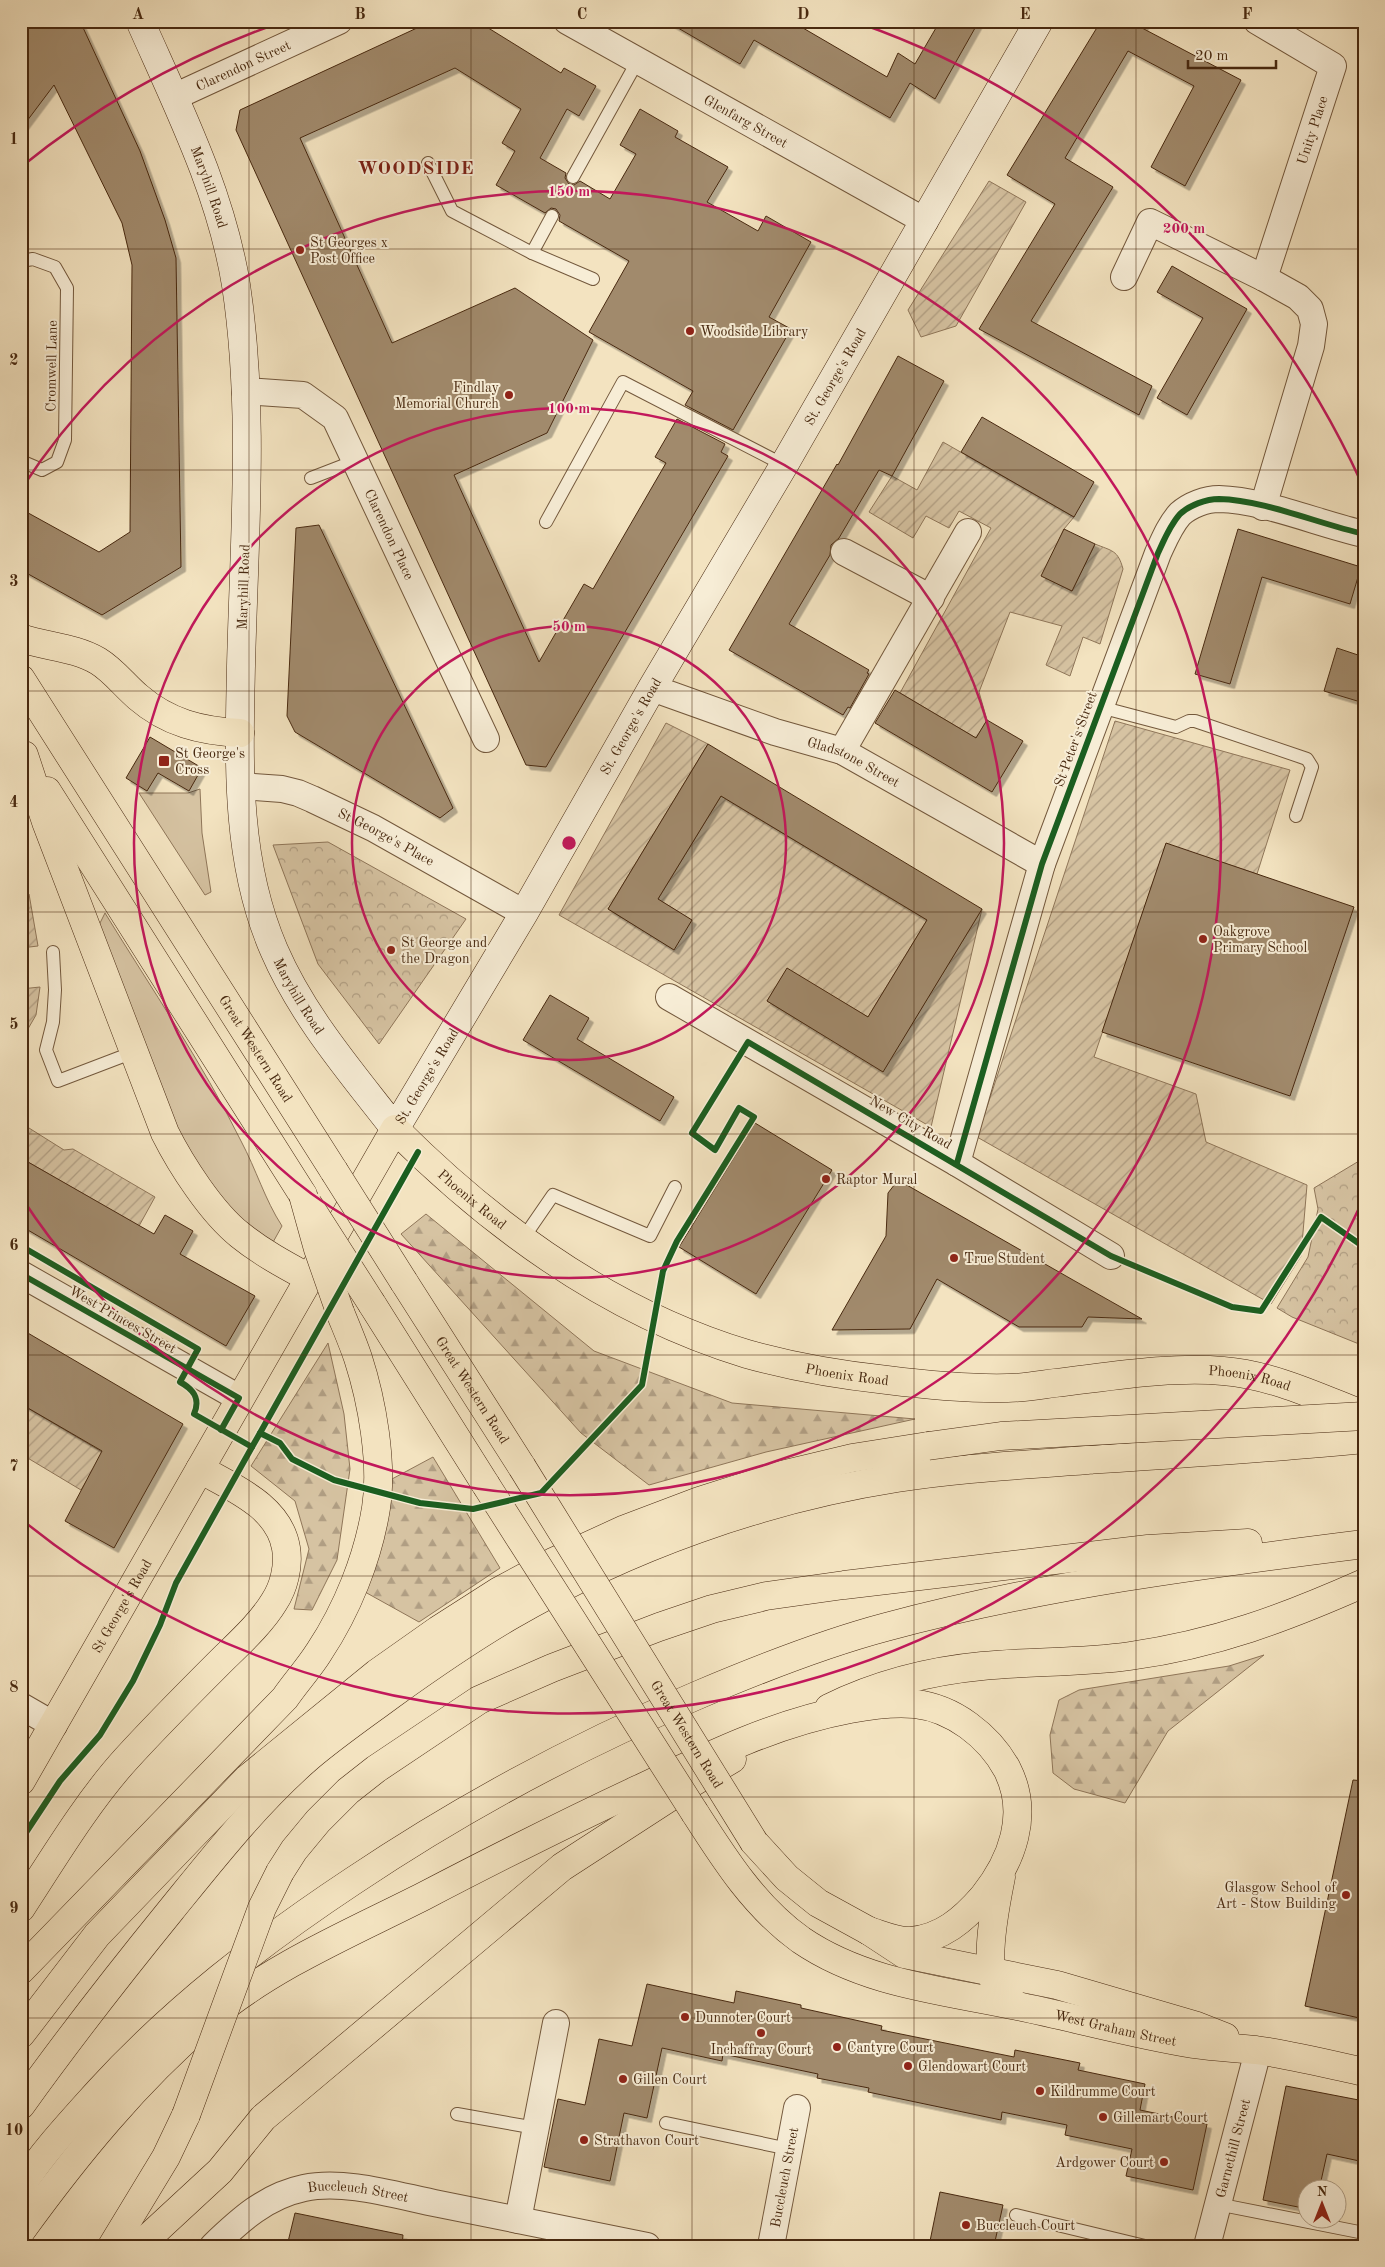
<svg xmlns="http://www.w3.org/2000/svg" width="1385" height="2267" font-family="'Old Standard TT',serif">
<style>
.grass{fill:#d6c3a2;stroke:#8f7659}
.forest{fill:url(#forest-firs);stroke:#8f7659}
.park{fill:url(#park-crowns);stroke:#8f7659}
.garden{fill:url(#garden-furrows);stroke:#8f7659}
.building{fill:#a18a6c;stroke:#482910;filter:url(#shadow)}
.lines{fill:none;stroke-linecap:round;stroke-linejoin:round}
.lane-casing{stroke:#73583c;stroke-width:14}
.street-casing{stroke:#73583c;stroke-width:28}
.secondary-casing{stroke:#482910;stroke-width:29}
.primary-casing{stroke:#482910;stroke-width:29}
.highway-casing{stroke:#482910;stroke-width:29}
.lane{stroke:#f7edd6;stroke-width:12}
.street{stroke:#f7edd6;stroke-width:26}
.secondary{stroke:#f7edd6;stroke-width:28}
.primary{stroke:#f3e3c0;stroke-width:28}
.highway{stroke:#f3e3c0;stroke-width:28}
.primary-bridge-casing{stroke:#482910;stroke-width:29;stroke-linecap:butt}
.highway-bridge-casing{stroke:#482910;stroke-width:29;stroke-linecap:butt}
.primary-bridge{stroke:#f3e3c0;stroke-width:28}
.highway-bridge{stroke:#f3e3c0;stroke-width:28}
.cycleway-casing{stroke:#f7edd6;stroke-width:9}
.cycleway{stroke:#1b5e20;stroke-width:6}
.grid{fill:none;stroke:#482910;stroke-width:1;stroke-opacity:0.55}
.ring{fill:none;stroke:#c2185b;stroke-width:2.5}
.poi-dot{fill:#8f2418;stroke:#f7edd6;stroke-width:2}
.labels{text-anchor:middle;stroke-width:4;stroke-linejoin:round;paint-order:stroke}
.street-label{font-size:14px;fill:#482910;stroke:#f7edd6}
.poi-label{font-size:14px;fill:#482910;stroke:#f7edd6;text-anchor:start}
.district-label{font-size:19px;font-weight:bold;letter-spacing:1px;fill:#7a1f14;stroke:#f7edd6}
.centre{fill:#c2185b;stroke:#f7edd6;stroke-width:2.5}
.ring-label{font-size:15px;text-anchor:middle;font-weight:bold;fill:#c2185b;stroke:#f7edd6;stroke-width:4;stroke-linejoin:round;paint-order:stroke}
.neatline{fill:none;stroke:#482910;stroke-width:2}
.grid-label{font-size:16px;text-anchor:middle;font-weight:bold;fill:#482910}
</style>
<defs>
<pattern id="forest-firs" width="22" height="20" patternUnits="userSpaceOnUse" patternTransform="scale(1.25)"><rect width="22" height="20" fill="#d6c3a2"/><path d="M5 1l3.5 6h-7zM16 11l3.5 6h-7z" fill="#b09e83"/></pattern>
<pattern id="park-crowns" width="20" height="18" patternUnits="userSpaceOnUse" patternTransform="scale(1.25)"><rect width="20" height="18" fill="#d6c3a2"/><path d="M2 6a3 3 0 1 1 6 0M12 15a3 3 0 1 1 6 0" fill="none" stroke="#b09e83"/></pattern>
<pattern id="garden-furrows" width="10" height="10" patternUnits="userSpaceOnUse" patternTransform="scale(1.25)"><rect width="10" height="10" fill="#d6c3a2"/><path d="M-1 1l2-2M0 10L10 0M9 11l2-2" fill="none" stroke="#b09e83"/></pattern>
<filter id="shadow"><feDropShadow dx="4.5" dy="4.5" stdDeviation="0" flood-color="#0004"/></filter>
</defs>
<rect width="100%" height="100%" fill="#f3e3c0"/>
<filter id="stains"><feTurbulence type="fractalNoise" baseFrequency=".004" numOctaves="4"/><feColorMatrix values="0 0 0 0 .2 0 0 0 0 .09 0 0 0 0 .02 0 0 0 .5 -.17"/></filter>
<radialGradient id="worn" r=".72"><stop offset=".6" stop-color="#630" stop-opacity="0"/><stop offset="1" stop-color="#630" stop-opacity=".3"/></radialGradient>
<g class="grass">
<polygon points="200,789 202,833 211,892 205,895 139,793 188,793"/>
<path d="M105,913C151,988 202,1062 241,1141C256,1169 265,1200 282,1226L272,1244L233,1219L184,1152L96,931Z"/>
</g>
<g class="forest">
<polygon points="426,1214 594,1351 732,1403 915,1419 766,1452 649,1485 581,1433 401,1234"/>
<polygon points="328,1343 344,1414 350,1469 337,1560 312,1610 294,1609 309,1549 295,1501 251,1466"/>
<polygon points="433,1457 500,1568 419,1622 365,1592 383,1540 392,1479"/>
<polygon points="1264,1655 1168,1731 1125,1803 1074,1789 1053,1773 1050,1735 1059,1700 1079,1690 1229,1666"/>
</g>
<g class="park">
<polygon points="328,842 466,919 379,1044 318,964 273,845"/>
<polygon points="1364,1158 1364,1346 1292,1317 1277,1308 1308,1257 1318,1209 1314,1188"/>
</g>
<g class="garden">
<polygon points="989,181 1026,202 956,326 921,337 908,310"/>
<path d="M943,442L1074,517L1064,529L1042,576L1072,591L1095,544C1112,551 1118,550 1123,569L1100,644L1083,637L1070,676L1046,665L1062,626L1010,612L979,692L987,720L976,738L900,693L991,528L959,511L949,528L926,516L913,538L869,512L892,476L917,490Z"/>
<polygon points="1115,721 1290,770 1257,874 1166,844 1094,1057 1196,1094 1206,1142 1307,1185 1301,1256 1271,1304 977,1137"/>
<polygon points="666,723 708,744 608,909 673,949 691,920 658,899 721,796 927,920 868,1017 787,969 767,1001 883,1071 982,909 931,1127 559,915"/>
<polygon points="29,894 38,946 21,948 21,897"/>
<polygon points="40,987 36,1015 21,1041 21,989"/>
<polygon points="21,1123 64,1150 73,1149 155,1197 139,1226 21,1158"/>
<polygon points="21,1404 104,1453 81,1490 21,1454"/>
</g>
<g class="building">
<polygon points="33,21 80,21 140,151 165,220 176,258 181,567 102,615 21,570 21,509 99,552 130,532 132,265 122,223 54,85 21,129 21,37"/>
<polygon points="432,21 477,21 561,73 564,68 596,86 579,116 567,109 540,158 566,173 565,178 569,184 574,185 580,181 610,199 636,154 620,145 640,109 678,131 675,137 728,167 707,202 758,231 766,216 811,242 769,317 791,329 733,430 685,405 693,391 589,332 629,261 559,221 560,215 556,209 551,208 545,213 496,185 515,151 502,143 521,109 455,68 300,138 392,343 515,288 593,340 547,433 454,475 539,662 584,584 593,589 666,463 655,457 677,419 725,444 721,452 728,456 546,767 526,765 236,130 240,110"/>
<polygon points="666,21 791,21 887,77 898,53 915,64 940,21 979,21 935,99 910,83 890,118 754,40 740,64"/>
<polygon points="1101,21 1146,21 1142,28 1241,80 1185,186 1151,167 1194,86 1128,51 1065,158 1113,187 1031,321 1152,386 1139,415 979,329 1055,204 1007,175"/>
<polygon points="1172,266 1247,309 1187,415 1157,398 1203,318 1157,292"/>
<polygon points="898,356 944,381 892,476 879,470 839,538 831,545 830,555 789,624 869,670 867,673 869,674 850,708 848,707 843,715 729,650 837,464 838,465"/>
<polygon points="982,417 1094,482 1074,517 961,452"/>
<polygon points="319,525 453,808 440,818 295,732 287,716 296,528"/>
<polygon points="1064,529 1095,544 1072,591 1041,576"/>
<polygon points="1238,529 1361,567 1350,604 1262,577 1230,684 1195,674"/>
<polygon points="1337,648 1364,657 1364,703 1324,691"/>
<polygon points="895,690 976,738 987,720 1023,741 992,792 875,723"/>
<polygon points="150,737 202,768 189,791 158,773 147,791 126,778"/>
<polygon points="708,744 982,909 883,1072 767,1001 787,968 868,1017 927,920 721,796 658,899 692,920 674,950 608,909"/>
<polygon points="1166,843 1354,907 1290,1096 1102,1032"/>
<polygon points="550,995 589,1018 577,1039 674,1097 660,1121 523,1040"/>
<polygon points="755,1123 832,1170 756,1294 679,1247"/>
<polygon points="21,1158 154,1234 165,1215 193,1231 180,1254 255,1296 226,1346 21,1226"/>
<polygon points="898,1180 1073,1280 1142,1319 1088,1317 1082,1327 1019,1327 937,1279 910,1329 832,1330 886,1236 888,1193"/>
<polygon points="21,1329 183,1424 114,1548 65,1521 102,1451 21,1404"/>
<polygon points="1353,1780 1364,1781 1364,2019 1305,2006"/>
<polygon points="647,1984 734,2003 736,1991 801,2005 801,2008 882,2026 881,2030 1014,2057 1015,2050 1080,2063 1078,2070 1145,2084 1140,2110 1207,2124 1193,2190 1126,2176 1132,2149 1065,2135 1067,2125 1002,2112 1001,2120 868,2092 869,2088 817,2078 818,2074 723,2054 722,2061 662,2048 647,2118 624,2113 610,2181 544,2167 558,2099 585,2105 599,2039 632,2046"/>
<polygon points="1286,2086 1364,2101 1364,2162 1327,2154 1319,2190 1308,2190 1308,2209 1263,2200"/>
<polygon points="940,2192 1003,2205 994,2246 929,2246"/>
<polygon points="295,2213 403,2235 402,2246 287,2246"/>
</g>
<g class="lines">
<defs>
<g id="lane">
<polyline points="428,163 452,211 532,253 593,279"/>
<polyline points="573,177 637,62"/>
<polyline points="532,253 552,216"/>
<polyline points="21,261 33,259 55,267 67,288 65,440 57,462 42,470 21,461"/>
<polyline points="311,478 355,461"/>
<polyline points="546,522 623,382 784,465"/>
<polyline points="1100,707 1176,727 1189,721 1195,721 1307,759 1312,767 1296,816"/>
<polyline points="53,952 55,990 53,1022 46,1050 58,1081 134,1052"/>
<polyline points="522,1240 553,1195 650,1236 675,1187"/>
<polyline points="457,2114 536,2128"/>
<polyline points="666,2123 789,2149"/>
<polyline points="1217,2204 1364,2233"/>
<polyline points="1016,2215 1145,2246"/>
</g>
<g id="street">
<path id="s1" d="M567,21L925,221"/>
<polyline points="1257,21 1333,66 1264,278"/>
<path id="s2" d="M174,97L339,21"/>
<polyline points="1124,277 1150,222 1264,278 1298,297 1310,309 1314,324 1311,346 1263,507"/>
<path id="s3" d="M245,391L303,395L335,418L486,739"/>
<polyline points="844,552 931,598"/>
<path id="s4" d="M652,688L775,732L842,751L1042,864"/>
<polyline points="842,751 968,532"/>
<path id="s5" d="M241,786L282,789L298,793L312,799L373,828L524,913"/>
<polyline points="669,997 957,1163 1111,1256"/>
<path d="M957,1163L1042,864L1158,553C1164,540 1170,525 1180,514C1190,505 1206,499 1219,499C1264,500 1319,524 1364,534"/>
<polyline points="21,1274 239,1398"/>
<polyline points="21,1706 54,1725"/>
<polyline points="518,2220 556,2023"/>
<path id="s6" d="M213,2246C240,2220 266,2196 304,2188C345,2179 398,2196 439,2204C508,2218 578,2232 647,2246"/>
<path id="s7" d="M771,2246L797,2108"/>
<path id="s8" d="M1207,2246L1258,2051"/>
</g>
<g id="secondary">
<path id="s9" d="M140,21C178,107 221,192 236,285C255,411 244,540 241,666C239,762 235,860 274,950C303,1017 351,1072 395,1129L524,913L652,688L784,465L1039,21"/>
</g>
<g id="primary">
<path d="M21,638C47,647 74,647 98,661C113,670 124,685 138,697C168,723 201,731 240,733"/>
<path id="s10" d="M21,679L334,1171"/>
<path d="M24,755L46,822L165,1133C181,1165 212,1213 240,1235C261,1252 285,1265 309,1278"/>
<polyline points="47,791 303,1195"/>
<path id="s11" d="M404,1282L522,1467"/>
<polyline points="372,1304 486,1485"/>
<path d="M829,1708C878,1684 929,1671 982,1666C1031,1661 1081,1663 1130,1656C1216,1644 1285,1618 1364,1583"/>
<path id="s12" d="M21,1781L395,1129C495,1229 611,1313 747,1354C793,1367 840,1375 887,1380C927,1385 968,1389 1008,1388C1024,1388 1040,1385 1055,1383C1108,1377 1171,1366 1223,1371C1273,1375 1318,1397 1364,1415"/>
<path id="s13" d="M695,1813C725,1860 755,1907 801,1940C864,1983 940,1990 1012,2005C1072,2017 1132,2034 1193,2044C1214,2047 1235,2048 1256,2050C1292,2055 1328,2064 1364,2072"/>
<polyline points="754,1842 787,1878 818,1903 869,1931 904,1954 1057,1985 1197,2026 1225,2037"/>
<polyline points="139,2246 220,2171 263,2118 562,1867 690,1784 732,1759"/>
</g>
<g id="highway">
<polyline points="280,1872 294,1850 318,1821 348,1791 376,1769 479,1700 552,1668 659,1627 712,1609 766,1596 844,1585 1148,1549 1248,1543"/>
<path d="M1001,1877C996,1902 982,1969 998,1989C1003,1995 1010,2000 1016,2005"/>
<path d="M21,1908C53,1859 87,1802 126,1759C156,1726 187,1695 218,1664C237,1645 260,1625 274,1602C284,1587 289,1566 286,1548C279,1506 233,1488 200,1469"/>
<path d="M21,1970L285,1698C296,1682 309,1668 319,1652C347,1610 368,1558 376,1508C383,1463 372,1401 358,1358C353,1343 346,1327 340,1312"/>
<polyline points="21,2034 97,1935 248,1778 377,1673 438,1630 499,1591 553,1562 625,1529 699,1501 781,1475 852,1458 928,1446"/>
<path d="M21,2105C69,2038 119,1974 171,1910C214,1857 257,1802 309,1757C335,1735 364,1715 391,1695C430,1667 469,1640 510,1616C628,1547 763,1499 897,1478C960,1468 1024,1465 1087,1460C1179,1454 1272,1448 1364,1439"/>
<path d="M21,2186C43,2152 72,2121 99,2091C174,2009 261,1942 353,1881C462,1808 577,1746 698,1695C759,1669 822,1644 886,1627C1042,1585 1204,1564 1364,1544"/>
<path d="M21,2231C76,2155 137,2080 209,2019C272,1966 351,1933 424,1896C495,1859 566,1823 639,1789C708,1756 775,1723 850,1709C871,1705 894,1702 915,1704C953,1708 989,1736 1007,1769C1030,1814 1012,1861 983,1897C963,1920 942,1938 911,1941C898,1942 882,1935 869,1931"/>
<polyline points="112,2246 166,2157 186,2115"/>
</g>
</defs>
<use href="#lane" class="lane-casing"/>
<use href="#street" class="street-casing"/>
<use href="#secondary" class="secondary-casing"/>
<use href="#primary" class="primary-casing"/>
<use href="#highway" class="highway-casing"/>
<use href="#lane" class="lane"/>
<use href="#street" class="street"/>
<use href="#secondary" class="secondary"/>
<use href="#primary" class="primary"/>
<use href="#highway" class="highway"/>
<defs>
<g id="primary-bridge">
<polyline points="334,1171 404,1282"/>
<polyline points="308,1204 372,1304"/>
<path id="s14" d="M522,1467L754,1842"/>
<polyline points="486,1485 695,1813"/>
</g>
<g id="highway-bridge">
<polyline points="303,1195 318,1249 340,1312"/>
<polyline points="928,1446 1001,1436 1364,1416"/>
<polyline points="186,2115 262,1908 280,1872"/>
</g>
</defs>
<use href="#primary-bridge" class="primary-bridge-casing"/>
<use href="#highway-bridge" class="highway-bridge-casing"/>
<use href="#primary-bridge" class="primary-bridge"/>
<use href="#highway-bridge" class="highway-bridge"/>
<defs>
<g id="cycleway">
<path d="M957,1163L1042,864L1158,553C1164,540 1170,525 1180,514C1190,505 1206,499 1219,499C1264,500 1319,524 1364,534"/>
<path d="M21,1246L198,1349L180,1382C193,1389 201,1398 194,1414L252,1447L260,1433L280,1443L292,1459L334,1480L420,1503L473,1509L541,1493L642,1385L663,1271L677,1241L754,1117L739,1108L715,1150L692,1133L748,1042L1111,1256L1232,1307L1261,1311L1321,1217L1364,1247"/>
<polyline points="21,1274 239,1398 221,1430"/>
<polyline points="260,1433 418,1152"/>
<polyline points="21,1840 60,1781 100,1735 133,1681 160,1625 176,1583 252,1447"/>
</g>
</defs>
<use href="#cycleway" class="cycleway-casing"/>
<use href="#cycleway" class="cycleway"/>
</g>
<path class="grid" d="M249,21V2246M471,21V2246M692,21V2246M914,21V2246M1136,21V2246M21,249H1364M21,470H1364M21,691H1364M21,912H1364M21,1134H1364M21,1355H1364M21,1576H1364M21,1797H1364M21,2018H1364"/>
<g class="ring">
<circle cx="569" cy="843" r="217"/>
<circle cx="569" cy="843" r="435"/>
<path d="M22 488A652 652 0 1 1 22 1198"/>
<path d="M1361 1204A870 870 0 0 1 21 1519M21 167A870 870 0 0 1 279 23M859 23A870 870 0 0 1 1361 482"/>
</g>
<g class="poi-dot">
<circle cx="300" cy="250" r="5"/>
<circle cx="690" cy="331" r="5"/>
<circle cx="509" cy="395" r="5"/>
<rect x="158" y="755" width="12" height="12" rx="2.5"/>
<circle cx="1203" cy="939" r="5"/>
<circle cx="391" cy="950" r="5"/>
<circle cx="826" cy="1179" r="5"/>
<circle cx="954" cy="1258" r="5"/>
<circle cx="1346" cy="1895" r="5"/>
<circle cx="685" cy="2017" r="5"/>
<circle cx="761" cy="2033" r="5"/>
<circle cx="837" cy="2047" r="5"/>
<circle cx="908" cy="2066" r="5"/>
<circle cx="623" cy="2079" r="5"/>
<circle cx="1040" cy="2091" r="5"/>
<circle cx="1103" cy="2117" r="5"/>
<circle cx="584" cy="2140" r="5"/>
<circle cx="1164" cy="2162" r="5"/>
<circle cx="966" cy="2225" r="5"/>
</g>
<g class="labels">
<g class="street-label">
<text dy="5" stroke="none"><textPath href="#s2" startOffset="76">Clarendon Street</textPath></text>
<text dy="5" stroke="none"><textPath href="#s1" startOffset="205">Glenfarg Street</textPath></text>
<text transform="translate(1312 130) rotate(-72)" y="5">Unity Place</text>
<text dy="5" stroke="none"><textPath href="#s9" startOffset="180">Maryhill Road</textPath></text>
<text transform="translate(51 366) rotate(-89)" y="5">Cromwell Lane</text>
<text dy="5" stroke="none"><textPath href="#s9" startOffset="2040">St. George's Road</textPath></text>
<text dy="5" stroke="none"><textPath href="#s3" startOffset="226">Clarendon Place</textPath></text>
<text transform="translate(243 587) rotate(-88)" y="5">Maryhill Road</text>
<text dy="5" stroke="none"><textPath href="#s9" startOffset="1635">St. George's Road</textPath></text>
<text transform="translate(1075 739) rotate(-70)" y="5">St Peter's Street</text>
<text dy="5" stroke="none"><textPath href="#s4" startOffset="215">Gladstone Street</textPath></text>
<text dy="5" stroke="none"><textPath href="#s5" startOffset="156">St George's Place</textPath></text>
<text dy="5" stroke="none"><textPath href="#s9" startOffset="1004">Maryhill Road</textPath></text>
<text dy="5" stroke="none"><textPath href="#s10" startOffset="438">Great Western Road</textPath></text>
<text dy="5" stroke="none"><textPath href="#s9" startOffset="1230">St. George's Road</textPath></text>
<text transform="translate(911 1122) rotate(30)" y="5">New City Road</text>
<text dy="5" stroke="none"><textPath href="#s12" startOffset="856">Phoenix Road</textPath></text>
<text transform="translate(123 1319) rotate(30)" y="5">West Princes Street</text>
<text dy="5" stroke="none"><textPath href="#s12" startOffset="1276">Phoenix Road</textPath></text>
<text dy="5" stroke="none"><textPath href="#s12" startOffset="1681">Phoenix Road</textPath></text>
<text dy="5" stroke="none"><textPath href="#s11" startOffset="128">Great Western Road</textPath></text>
<text dy="5" stroke="none"><textPath href="#s12" startOffset="202">St George's Road</textPath></text>
<text dy="5" stroke="none"><textPath href="#s14" startOffset="314">Great Western Road</textPath></text>
<text dy="5" stroke="none"><textPath href="#s13" startOffset="495">West Graham Street</textPath></text>
<text dy="5" stroke="none"><textPath href="#s8" startOffset="101">Garnethill Street</textPath></text>
<text dy="5" stroke="none"><textPath href="#s7" startOffset="70">Buccleuch Street</textPath></text>
<text dy="5" stroke="none"><textPath href="#s6" startOffset="164">Buccleuch Street</textPath></text>
</g>
<g class="poi-label">
<text x="310" y="247">St Georges x<tspan x="310" dy="16">Post Office</tspan></text>
<text x="700" y="336">Woodside Library</text>
<text x="499" y="392" text-anchor="end">Findlay<tspan x="499" dy="16">Memorial Church</tspan></text>
<text x="175" y="758">St George's<tspan x="175" dy="16">Cross</tspan></text>
<text x="1213" y="936">Oakgrove<tspan x="1213" dy="16">Primary School</tspan></text>
<text x="401" y="947">St George and<tspan x="401" dy="16">the Dragon</tspan></text>
<text x="836" y="1184">Raptor Mural</text>
<text x="964" y="1263">True Student</text>
<text x="1336" y="1892" text-anchor="end">Glasgow School of<tspan x="1336" dy="16">Art - Stow Building</tspan></text>
<text x="695" y="2022">Dunnoter Court</text>
<text x="847" y="2052">Cantyre Court</text>
<text x="761" y="2054" text-anchor="middle">Inchaffray Court</text>
<text x="918" y="2071">Glendowart Court</text>
<text x="633" y="2084">Gillen Court</text>
<text x="1050" y="2096">Kildrumme Court</text>
<text x="1113" y="2122">Gillemart Court</text>
<text x="594" y="2145">Strathavon Court</text>
<text x="1154" y="2167" text-anchor="end">Ardgower Court</text>
<text x="976" y="2230">Buccleuch Court</text>
</g>
<g class="district-label">
<text x="416" y="174">WOODSIDE</text>
</g>
</g>
<circle cx="569" cy="843" r="8" class="centre"/>
<g class="ring-label">
<text x="569" y="196">150 m</text>
<text x="1184" y="233">200 m</text>
<text x="569" y="413">100 m</text>
<text x="569" y="631">50 m</text>
</g>
<rect width="1385" height="2267" fill="none" stroke="#f3e3c0" stroke-width="55"/>
<g transform="translate(1322 2204)"><circle r="24" fill="#f7edd6" stroke="#b19f87"/>
<path d="M0-4L9 19L0 12L-9 19Z" fill="#8f2418"/>
<text y="-8" font-size="14" font-weight="bold" text-anchor="middle" fill="#482910">N</text>
</g>
<path d="M1188 60v8h88v-8" fill="none" stroke="#482910" stroke-width="2.5"/>
<text x="1195" y="60" font-size="15" fill="#482910" stroke="#f7edd6" stroke-width="4" paint-order="stroke">20 m</text>
<rect x="28" y="28" width="1330" height="2212" class="neatline"/>
<g class="grid-label">
<text x="138" y="19">A</text>
<text x="360" y="19">B</text>
<text x="582" y="19">C</text>
<text x="803" y="19">D</text>
<text x="1025" y="19">E</text>
<text x="1247" y="19">F</text>
<text x="14" y="144">1</text>
<text x="14" y="365">2</text>
<text x="14" y="586">3</text>
<text x="14" y="807">4</text>
<text x="14" y="1029">5</text>
<text x="14" y="1250">6</text>
<text x="14" y="1471">7</text>
<text x="14" y="1692">8</text>
<text x="14" y="1913">9</text>
<text x="14" y="2135">10</text>
</g>
<rect width="100%" height="100%" filter="url(#stains)"/>
<rect width="100%" height="100%" fill="url(#worn)"/>
</svg>
